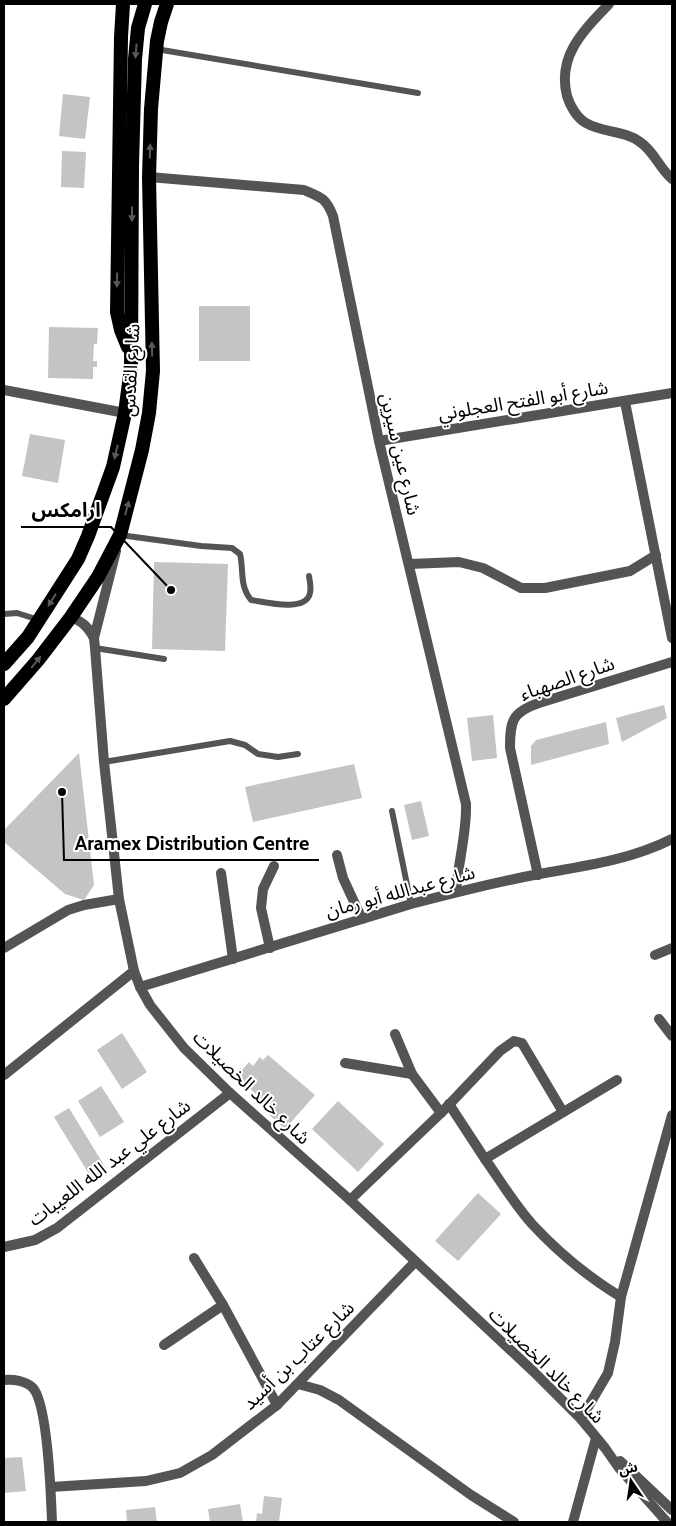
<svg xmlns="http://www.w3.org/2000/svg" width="676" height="1526" font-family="Cabin,'Noto Sans Arabic',sans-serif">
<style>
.building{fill:#c4c4c4}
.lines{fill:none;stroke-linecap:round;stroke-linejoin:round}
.service{stroke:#545454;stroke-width:6}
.minor{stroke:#545454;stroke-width:10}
.tertiary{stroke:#545454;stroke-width:10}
.trunk{stroke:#000;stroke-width:14}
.oneway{fill:#595959}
.labels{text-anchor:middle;stroke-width:4;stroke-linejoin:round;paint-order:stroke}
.street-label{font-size:19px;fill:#000;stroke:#fff}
.leader{fill:none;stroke:#000;stroke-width:2}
.callout-dot{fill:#000;stroke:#fff;stroke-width:2}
.callout-label{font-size:20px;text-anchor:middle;font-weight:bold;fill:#000;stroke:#fff;stroke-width:4;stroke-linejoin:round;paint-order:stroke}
</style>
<rect width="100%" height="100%" fill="#fff"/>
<g class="building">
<polygon points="63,94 90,97 85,139 59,136"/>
<polygon points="62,151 86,152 84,188 61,187"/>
<rect x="199" y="306" width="51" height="55"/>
<polygon points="49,327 98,328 97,344 94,344 93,361 97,361 97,367 93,367 93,379 48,378"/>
<polygon points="30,434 65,440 58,483 22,476"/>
<polygon points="154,562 228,564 225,651 152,649"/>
<polygon points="664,705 667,718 622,742 616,718"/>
<polygon points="493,715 497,758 472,761 467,718"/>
<polygon points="606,722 609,744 531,765 531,746 536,740"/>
<polygon points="79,753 94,885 84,900 65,894 4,842 4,830"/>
<polygon points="354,764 362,798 253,822 245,787"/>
<polygon points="421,801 429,836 412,840 404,805"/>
<polygon points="401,887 404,900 398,901 395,888"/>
<polygon points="122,1033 147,1072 122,1089 97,1050"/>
<polygon points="268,1055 315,1095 285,1129 266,1112 271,1107 234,1075 240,1068 242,1070 249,1062 253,1066 260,1057 263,1060"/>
<polygon points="101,1086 124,1122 100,1137 78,1101"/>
<polygon points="338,1101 384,1144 358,1172 312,1129"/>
<polygon points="69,1108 107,1170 92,1179 54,1117"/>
<polygon points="478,1193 501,1214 458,1261 435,1241"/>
<polygon points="22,1457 26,1491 4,1493 4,1458"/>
<polygon points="264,1496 282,1498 279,1522 256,1522 257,1513 262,1514"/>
<polygon points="240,1504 243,1522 210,1522 208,1509"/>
<polygon points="155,1507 157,1522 127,1522 126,1510"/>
</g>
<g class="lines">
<g class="service">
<polyline points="156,49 418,93"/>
<path d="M120,535L201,546L232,548L240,554C244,570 239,585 251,600C265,602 306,613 310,593C311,588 310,581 309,576"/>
<polyline points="4,614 17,613 39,620"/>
<polyline points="95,648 164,659"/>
<polyline points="104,762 230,741 245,745 258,754 278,757 298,754"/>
<polyline points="392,811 411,904"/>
</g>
<g class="minor">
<path d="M609,4C583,31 557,56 567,96C570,106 577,118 586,123C603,133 624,130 640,142C654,151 659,168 672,179"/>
<path d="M149,177L304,190C321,197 326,198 333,216L379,441L466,804C467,833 458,862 456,892"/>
<polyline points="625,402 672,638"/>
<polyline points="379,441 672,393"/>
<polyline points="409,564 459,562 483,568 521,588 545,588 630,571 656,555"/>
<polyline points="337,855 343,878 362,919"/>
<polyline points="221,873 233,959"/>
<path d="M538,875L510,748C510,721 512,712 539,703L672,662"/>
<polyline points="4,948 68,910 84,905 119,899"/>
<polyline points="270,948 261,908 263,889 274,866"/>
<polyline points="655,955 672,948"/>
<path d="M140,987L411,904C453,893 496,882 539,874C585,866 630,860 672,839"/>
<polyline points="659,1019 672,1036"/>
<polyline points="395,1034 412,1074 441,1113"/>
<polyline points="345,1063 412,1074"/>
<polyline points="4,1075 134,971"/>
<path d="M617,1080L485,1159C500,1180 514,1204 532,1224C558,1252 588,1277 621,1297"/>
<polyline points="449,1104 485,1159"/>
<polyline points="350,1200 441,1113 500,1051 514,1041 522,1043 563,1112"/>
<polyline points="4,1247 35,1240 57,1228 230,1093"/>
<polyline points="194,1258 223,1305 277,1405"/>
<polyline points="164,1345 223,1305"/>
<path d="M4,1380C14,1379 26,1381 33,1388C48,1405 51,1496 52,1522"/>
<polyline points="298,1384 320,1390 339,1400 471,1495 514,1522"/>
<polyline points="581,1419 608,1373 615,1342 621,1297 672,1115"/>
<polyline points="51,1487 146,1481 180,1473 212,1455 277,1405 415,1262"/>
<polyline points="573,1522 596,1438"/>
</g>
<g class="tertiary">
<polyline points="4,390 125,413"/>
<polyline points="116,551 94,638 95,648 104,762 119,899 134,971 140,987 150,1005 184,1048 230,1093 350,1200 534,1372 581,1419 605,1448 619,1468 667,1522"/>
<path d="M71,617C83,622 88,627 94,638"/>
<polyline points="620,1461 672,1510"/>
</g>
<g class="trunk">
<polyline points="123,4 121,37 117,312 121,330 128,347"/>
<polyline points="4,664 28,637 78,559 88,536 113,467 125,413 131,368 132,165 135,59 138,28 145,4"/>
<polyline points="4,699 38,660 71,617 98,577 120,535 142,450 149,413 153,371 149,177 151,109 157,41 161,22 167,4"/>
</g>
</g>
<defs><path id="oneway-solid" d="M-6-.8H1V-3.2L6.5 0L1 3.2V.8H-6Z" transform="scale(1.25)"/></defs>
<g class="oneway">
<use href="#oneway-solid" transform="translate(136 51) rotate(95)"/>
<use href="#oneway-solid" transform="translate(150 151) rotate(-88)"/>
<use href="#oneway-solid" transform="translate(132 214) rotate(90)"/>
<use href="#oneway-solid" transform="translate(117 280) rotate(91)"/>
<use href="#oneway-solid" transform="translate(152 349) rotate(-91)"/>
<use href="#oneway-solid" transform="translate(116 452) rotate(103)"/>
<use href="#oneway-solid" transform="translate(127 508) rotate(-75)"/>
<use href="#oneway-solid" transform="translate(52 600) rotate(122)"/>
<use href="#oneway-solid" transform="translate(36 662) rotate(-51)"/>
</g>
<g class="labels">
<g class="street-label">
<text transform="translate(130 370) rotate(-87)" y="7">شارع القدس</text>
<text transform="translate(523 400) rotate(-9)" y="7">شارع أبو الفتح العجلوني</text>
<text transform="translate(401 454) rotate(77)" y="7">شارع عين سيرين</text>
<text transform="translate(567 678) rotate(-19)" y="7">شارع الصهباء</text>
<text transform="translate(400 891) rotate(-15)" y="7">شارع عبدالله أبو رمان</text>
<text transform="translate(252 1087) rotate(44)" y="7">شارع خالد الخصيلات</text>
<text transform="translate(109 1162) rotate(-37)" y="7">شارع علي عبد الله اللعيبات</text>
<text transform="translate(298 1355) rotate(-44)" y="7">شارع عتاب بن أسيد</text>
<text transform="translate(547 1365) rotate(45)" y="7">شارع خالد الخصيلات</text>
</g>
</g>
<path class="leader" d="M171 590L111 527H21M62 792L64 860H319"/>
<g class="callout-dot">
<circle cx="171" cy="590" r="5"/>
<circle cx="62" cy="792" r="5"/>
</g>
<g class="callout-label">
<text x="66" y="517">ارامكس</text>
<text x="192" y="850">Aramex Distribution Centre</text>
</g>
<rect width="676" height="1526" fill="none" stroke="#000000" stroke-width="10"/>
<g transform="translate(631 1481) rotate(347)" stroke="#ffffff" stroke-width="4" paint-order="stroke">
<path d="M0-4L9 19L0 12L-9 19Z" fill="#000000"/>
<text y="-8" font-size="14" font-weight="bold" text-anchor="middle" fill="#000000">ش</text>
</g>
</svg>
